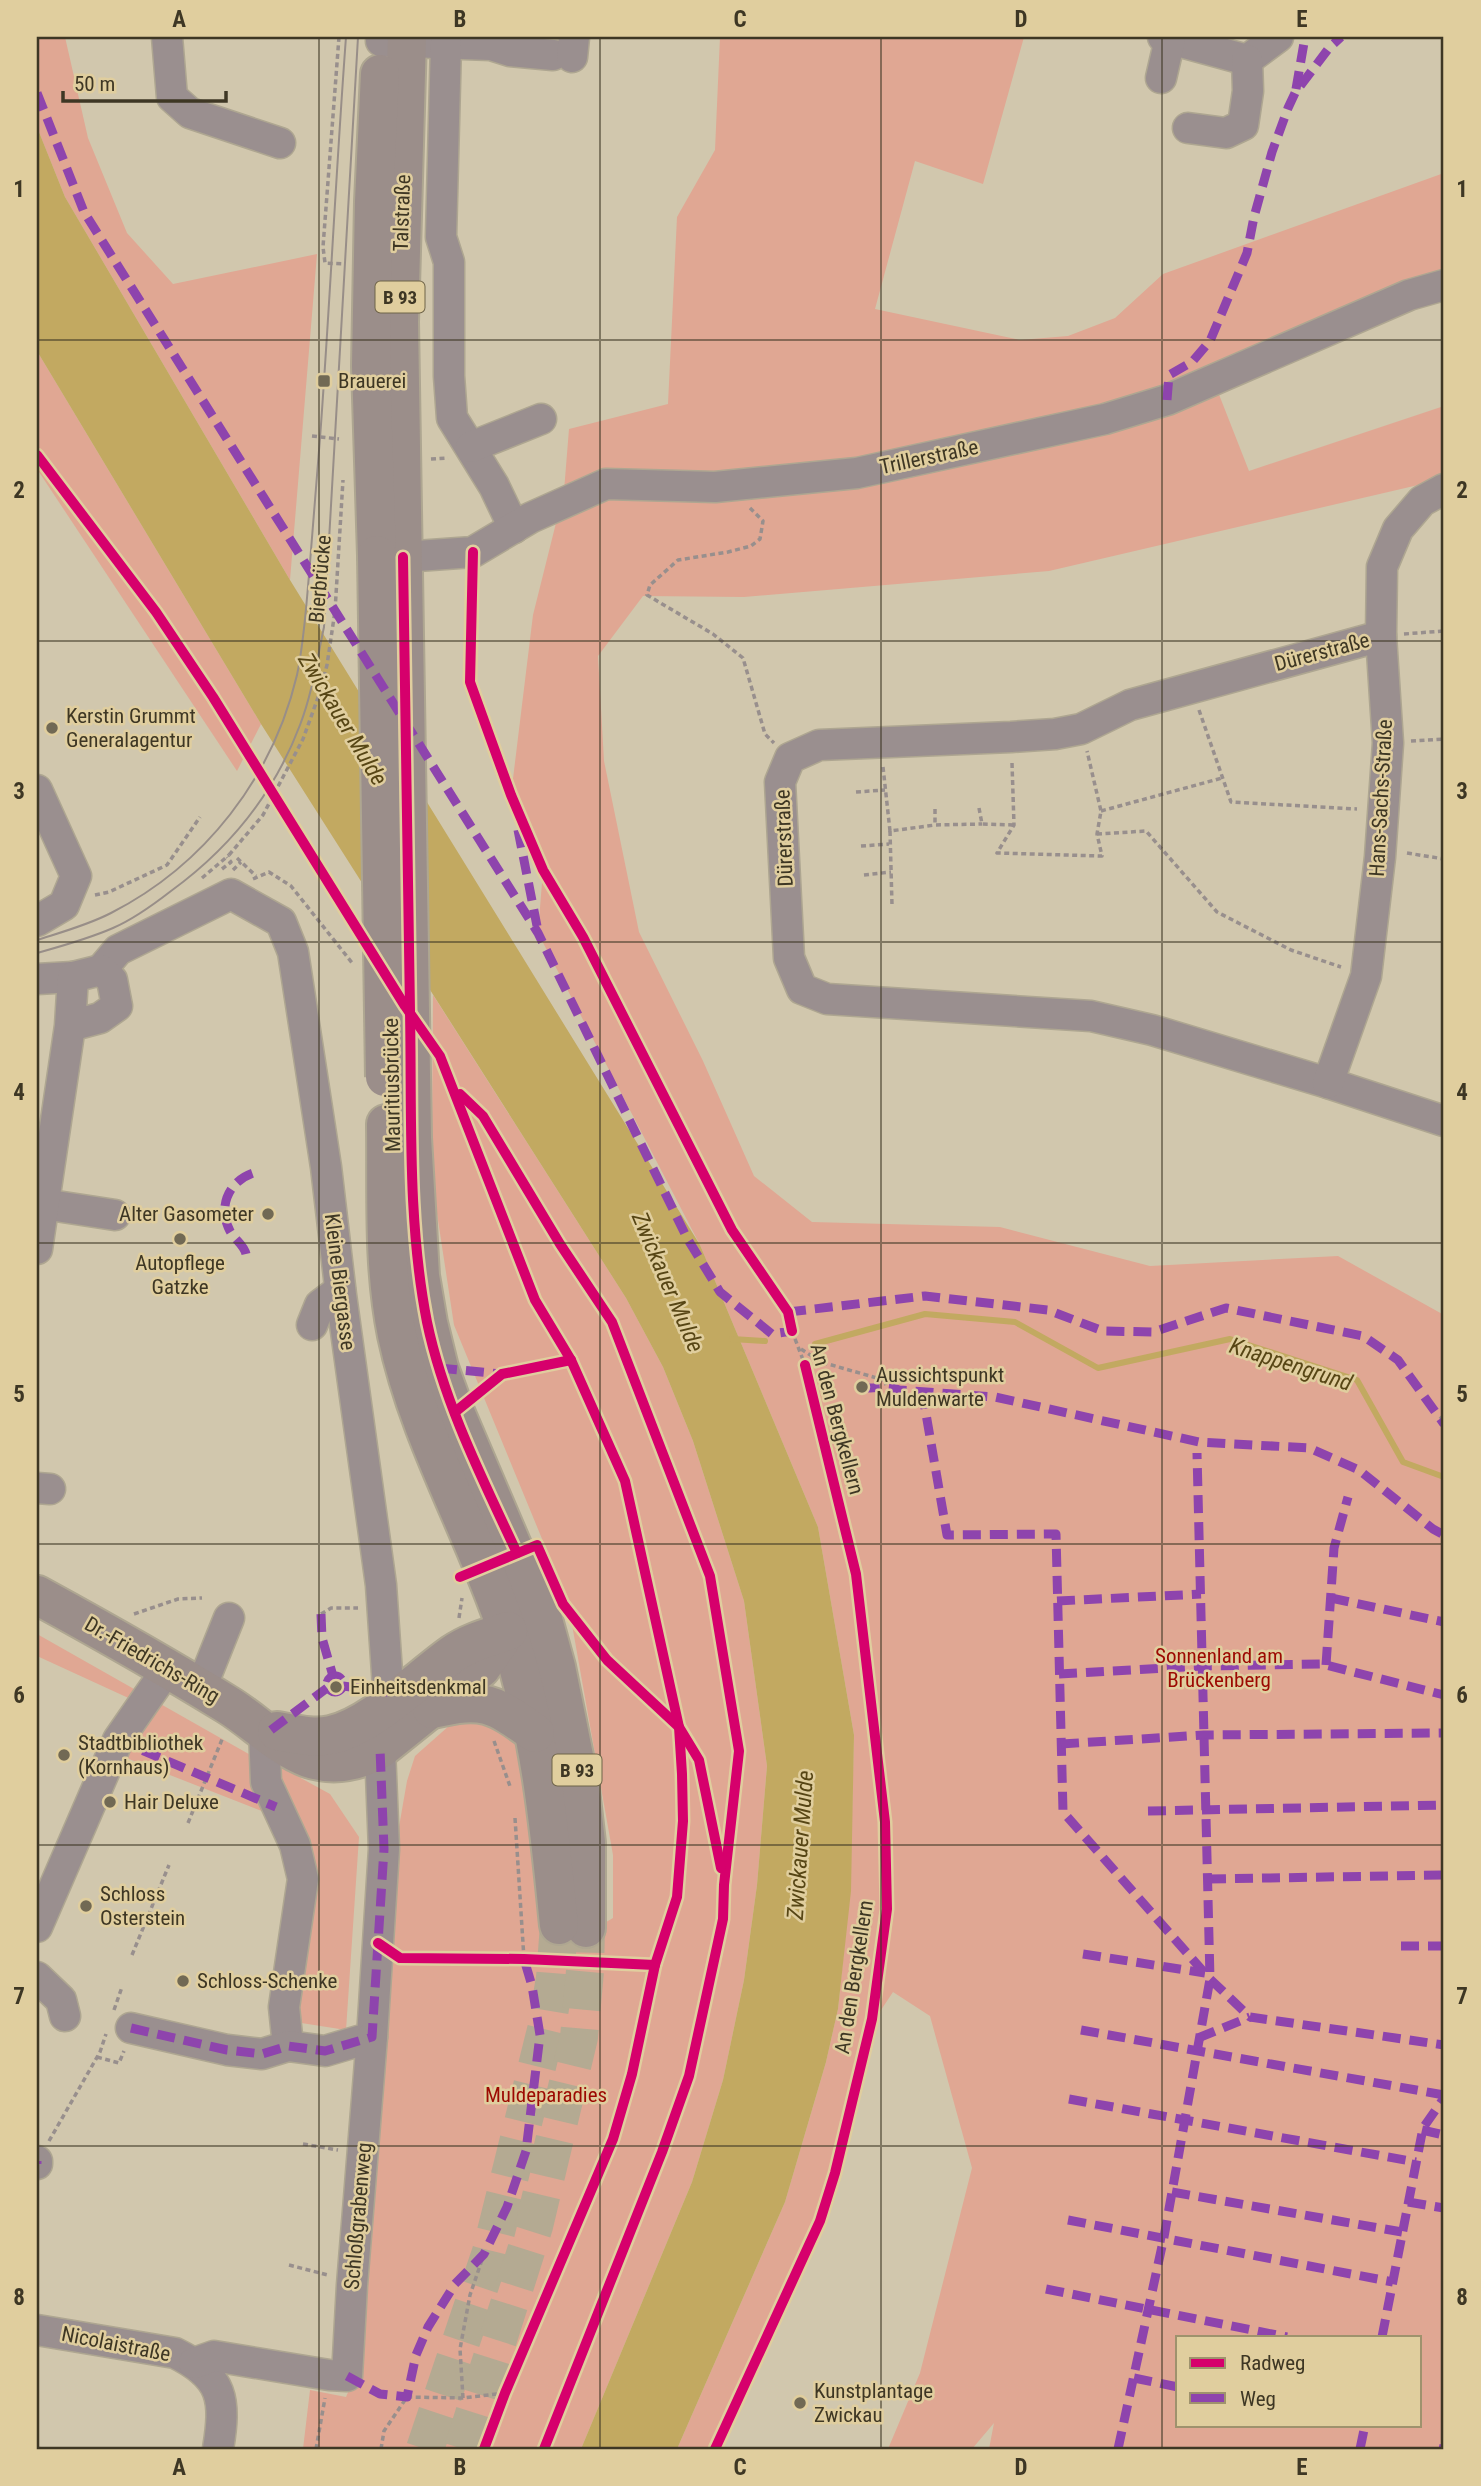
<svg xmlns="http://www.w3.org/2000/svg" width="1481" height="2486" font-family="'Roboto Condensed',sans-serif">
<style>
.green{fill:#e0a793;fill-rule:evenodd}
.water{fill:#c2a961}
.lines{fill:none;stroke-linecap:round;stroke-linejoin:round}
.stream{stroke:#c2a961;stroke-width:6}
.major-tunnel{stroke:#b4aa92;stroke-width:38;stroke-dasharray:38 19;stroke-linecap:butt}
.minor-casing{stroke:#aea691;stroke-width:33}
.major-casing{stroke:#aea691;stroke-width:42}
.path{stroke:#988f8d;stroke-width:3.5;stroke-dasharray:5 3.5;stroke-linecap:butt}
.minor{stroke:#9a8f8f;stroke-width:30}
.major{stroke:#9b8e8a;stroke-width:38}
.tram{stroke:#988e88;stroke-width:2}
.major-bridge-casing{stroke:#aea691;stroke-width:42;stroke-linecap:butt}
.path-bridge{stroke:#988f8d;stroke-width:3.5;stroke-dasharray:5 3.5;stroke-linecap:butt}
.major-bridge{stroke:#9b8e8a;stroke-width:38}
.quiet{stroke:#8e44ad;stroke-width:9;stroke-dasharray:18 9;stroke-linecap:butt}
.cycleway-casing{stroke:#e0ce9e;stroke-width:15}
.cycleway{stroke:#d6006c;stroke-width:10}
.grid{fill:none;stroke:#3e3724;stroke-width:2;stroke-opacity:0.55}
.poi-dot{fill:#716954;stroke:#e0ce9e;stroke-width:2.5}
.labels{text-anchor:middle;stroke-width:5;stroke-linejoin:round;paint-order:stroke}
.shield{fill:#e0ce9e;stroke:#6f6449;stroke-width:2}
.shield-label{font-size:19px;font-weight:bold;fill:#3e3724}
.street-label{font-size:21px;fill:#3e3724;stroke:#e0ce9e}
.poi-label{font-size:21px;fill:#3e3724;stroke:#e0ce9e;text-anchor:start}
.park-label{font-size:21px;fill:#9c0902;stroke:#e0ce9e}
.water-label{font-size:23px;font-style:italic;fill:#574615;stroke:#e0ce9e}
.neatline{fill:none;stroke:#3e3724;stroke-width:2.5}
.grid-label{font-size:23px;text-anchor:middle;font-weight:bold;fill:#3e3724}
</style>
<rect width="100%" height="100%" fill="#d1c7ad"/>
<g class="green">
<polygon points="37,37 65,37 88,138 127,233 173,284 317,254 290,580 65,197 37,127"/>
<path d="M720,37H1024L983,184L915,161L875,309L1020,340L1068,336L1115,318L1163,274L1444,173V293L1218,392L1249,471L1444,406V479L1049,571L744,597L643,596L598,656L604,761L639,932L703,1061L754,1176L812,1222L1000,1227L1150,1266L1338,1256L1444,1315V2449H989L994,2423L972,2449H888L920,2373L972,2168L930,2016L893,1992L875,2019L868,2017L830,2173L815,2220L710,2449H677L785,2202L826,2062L838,2009L850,1891L854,1735L818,1527L700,1245L538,933L543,870L511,795L533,615L564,491L569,429L668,404L677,217L715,150ZM1178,2337H1420V2425H1178Z"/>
<polygon points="37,351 261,724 237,771 37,469"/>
<polygon points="433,995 626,1298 663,1367 693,1441 744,1601 767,1766 757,1885 744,1980 723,2080 692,2182 581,2449 303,2449 310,2390 346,2397 361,2363 374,2197 396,1844 407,1781 415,1756 450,1725 473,1720 507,1729 522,1751 596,1928 613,1918 613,1855 568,1602 454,1325 436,1207 432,1138"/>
<polygon points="37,1634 254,1757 277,1765 330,1794 359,1837 346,2030 295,2022 313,1853 285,1820 111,1752 135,1701 37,1656"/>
</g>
<polygon class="water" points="37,127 65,197 290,580 700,1245 818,1527 854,1735 851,1891 838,2009 826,2062 785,2202 677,2449 581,2449 692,2182 723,2080 744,1980 757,1885 767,1766 744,1601 693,1441 663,1367 626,1298 261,724 37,351"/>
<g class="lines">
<g class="stream">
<polyline points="732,1339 765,1341"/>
<polyline points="815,1344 925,1314 1015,1322 1098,1368 1230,1339 1357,1380 1403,1462 1444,1477"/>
</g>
<g class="major-tunnel">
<polyline points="425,2449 491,2252 547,2026 555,1978 559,1925"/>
<polyline points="463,2449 534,2226 579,2037 585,1971 586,1928"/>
</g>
<defs>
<g id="minor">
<polyline points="167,37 172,97 190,113 280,143"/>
<polyline points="1163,37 1247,60 1278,37"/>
<polyline points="381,41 491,45 510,51 553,55"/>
<polyline points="446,43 441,237 449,262 449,376 452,418 494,486 514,528"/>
<polyline points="572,57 574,37"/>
<polyline points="1161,78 1170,39"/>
<polyline points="1188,128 1226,133 1243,125 1248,91 1247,60"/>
<polyline points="471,447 541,419"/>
<polyline points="403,557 473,552 530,518 606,484 715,487 857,473 1105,419 1167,400 1409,295 1444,285"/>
<polyline points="1381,636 1130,705 1081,729 1055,734 1011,737 819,745 790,758 780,782 789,958 802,989 827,999 1091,1016 1152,1030 1328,1083 1444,1121"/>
<polyline points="37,790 76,876 64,905 37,921"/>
<polyline points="101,970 118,950 231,894 281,922 293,952 326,1167 341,1295 381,1585 389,1702"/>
<polyline points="37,979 73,977"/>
<polyline points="1328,1083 1366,976 1380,857 1388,743 1381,636 1382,567 1398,529 1422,501 1444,489"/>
<polyline points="43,1204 115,1215"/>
<polyline points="37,1249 70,1026 73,977 101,970 112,980 117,1006 100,1018 70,1026"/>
<polyline points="312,1325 320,1305 340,1290"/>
<polyline points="37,1488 50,1489"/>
<polyline points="201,1688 229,1618"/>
<polyline points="264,1729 266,1782 295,1845 303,1879 284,2007 288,2046"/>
<polyline points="37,1927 118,1740 168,1668"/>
<polyline points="37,1977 61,2000 65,2016"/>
<polyline points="131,2028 227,2050 262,2054 288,2046 325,2051 372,2037 384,1849 380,1749"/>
<polyline points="37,2161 37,2164"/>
<path d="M37,2330L175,2353C224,2377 226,2400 218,2449"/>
<polyline points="194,2363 214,2356 329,2375 347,2376 352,2285 372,2037"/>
</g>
<g id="major">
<polyline points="407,37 399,322 412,1138 420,1276 428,1323 439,1368 455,1412 542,1616 556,1667 579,1781 586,1843 586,1928"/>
<polyline points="377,555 371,366 374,202 380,74"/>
<path d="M386,1124C387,1194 383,1266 397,1335C419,1440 475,1532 508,1633C540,1731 549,1823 559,1925"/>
<path d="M37,1595C101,1630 165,1666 228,1705C254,1721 279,1747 308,1758C334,1767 357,1762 380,1749L481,1668L507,1631"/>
<path d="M432,1709C484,1697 493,1703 535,1733"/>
<path d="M277,1731C295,1734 313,1739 331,1735C372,1726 419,1678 453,1654C470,1642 490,1637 508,1631"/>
</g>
</defs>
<use href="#minor" class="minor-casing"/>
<use href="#major" class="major-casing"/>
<g class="path">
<polyline points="339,37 323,247 325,263 345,264"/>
<polyline points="312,436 339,439"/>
<polyline points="431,459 448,458"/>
<polyline points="750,508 763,521 760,539 751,546 728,552 678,560 650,585 647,595 713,634 743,658 765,734 774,743"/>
<polyline points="1404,634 1444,631"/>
<polyline points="1199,710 1231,802 1357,809"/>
<polyline points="1411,741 1444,739"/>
<polyline points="1012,763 1014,825 997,853 1102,856 1097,834 1101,811 1087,751"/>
<polyline points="883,767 890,831 935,825"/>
<polyline points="856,792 885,790"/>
<polyline points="979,808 982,824 1014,825"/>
<polyline points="935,809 935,825 982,824"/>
<polyline points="1101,811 1222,778"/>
<polyline points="890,831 892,905"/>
<polyline points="1097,834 1146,831 1217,912 1291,950 1341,967"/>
<polyline points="861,846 889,844"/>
<polyline points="1407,853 1444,859"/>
<polyline points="237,858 256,876"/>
<polyline points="222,869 231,862 227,857"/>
<polyline points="233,870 241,862"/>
<polyline points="864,875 891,872"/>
<polyline points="202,878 229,855"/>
<polyline points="253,879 269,872 291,886 353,964"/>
<polyline points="95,895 109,892 167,865 200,817"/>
<polyline points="792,1331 805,1365"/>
<polyline points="801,1349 821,1362 884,1380 886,1385"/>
<polyline points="1440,1419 1444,1415"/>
<polyline points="134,1614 178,1599 202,1598"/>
<polyline points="321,1614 331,1608 358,1608"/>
<polyline points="459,1618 462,1598"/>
<polyline points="494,1741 511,1789"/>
<polyline points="515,1818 524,1959"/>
<polyline points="188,1823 223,1737"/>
<polyline points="132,1955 169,1865"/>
<polyline points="114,2010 122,1987"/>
<polyline points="97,2057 119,2063 124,2051"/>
<polyline points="49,2141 100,2052 106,2034"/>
<polyline points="303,2144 338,2150"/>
<polyline points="289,2265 328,2275"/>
<polyline points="463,2398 460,2349 470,2295 484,2254"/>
<polyline points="37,2448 42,2449"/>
<polyline points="316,2449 325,2398"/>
<polyline points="381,2449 384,2431 407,2397 463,2398 505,2393"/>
</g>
<use href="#minor" class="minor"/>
<use href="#major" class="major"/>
<g class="tram">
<path d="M37,940C62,932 88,925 111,913C205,865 273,777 297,675C304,642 306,608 309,575C313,529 316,484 320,438C330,304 336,170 346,37"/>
<path d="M37,953C62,946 88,939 113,928C134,919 153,905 171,891C230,848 274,794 300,725C312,694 317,660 324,627L358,37"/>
</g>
<defs>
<polyline id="major-bridge" points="377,555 385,1077"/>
</defs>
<use href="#major-bridge" class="major-bridge-casing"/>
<polyline class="path-bridge" points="229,855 263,815 303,739 320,692 327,665 335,611 343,480"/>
<use href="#major-bridge" class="major-bridge"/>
<g class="quiet">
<polyline points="1296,89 1305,37"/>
<polyline points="37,93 84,212 538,933 687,1238 720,1292 772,1334 792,1331 791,1325"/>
<polyline points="1167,400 1169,375 1192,362 1210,341 1247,253 1254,217 1272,152 1288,108 1295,93 1329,48 1341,37"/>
<polyline points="518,830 537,926"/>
<path d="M246,1254C244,1245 235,1240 230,1231C216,1205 231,1176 261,1171"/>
<polyline points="788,1312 925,1296 1048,1310 1103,1331 1153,1332 1226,1308 1363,1336 1398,1360 1444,1424"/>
<polyline points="439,1368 502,1374"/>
<path d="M862,1387C875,1391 881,1383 899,1390L995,1397L1199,1442L1309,1448L1359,1470L1433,1529L1444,1535"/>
<polyline points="922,1391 947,1535 1056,1534 1063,1812 1210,1979 1250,2017 1444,2045"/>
<polyline points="1331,1598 1444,1622"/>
<polyline points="1057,1601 1201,1594"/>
<polyline points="321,1614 322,1638 333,1676"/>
<polyline points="1326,1665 1334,1548 1348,1497"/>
<polyline points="1059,1674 1203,1666 1322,1664 1444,1695"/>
<circle cx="335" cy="1684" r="8"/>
<polyline points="343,1686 388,1692"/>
<polyline points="271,1730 327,1688"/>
<polyline points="118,1740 276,1807"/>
<polyline points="1061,1744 1204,1735 1444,1733"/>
<polyline points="1148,1811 1444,1805"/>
<polyline points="1208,1879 1444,1875"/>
<polyline points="1401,1946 1444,1946"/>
<polyline points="1083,1954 1205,1973"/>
<polyline points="131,2028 227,2050 262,2054 288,2046 325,2051 372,2037 384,1849 380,1749"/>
<polyline points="1081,2030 1444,2095"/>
<polyline points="1198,2038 1250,2017"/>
<polyline points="1069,2099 1416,2162"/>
<polyline points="1422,2130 1444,2135"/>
<polyline points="37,2161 37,2164"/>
<polyline points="1172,2192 1402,2232"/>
<polyline points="1408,2202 1444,2208"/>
<polyline points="1068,2220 1393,2282"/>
<polyline points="1046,2289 1287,2337"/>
<polyline points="1382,2337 1423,2128 1444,2098"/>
<polyline points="347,2376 380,2394 407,2397 416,2355 428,2327 455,2284 484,2254 507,2207 526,2151 540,2035 532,1986 524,1959"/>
<polyline points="1134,2378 1178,2387"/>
<polyline points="1118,2449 1164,2237 1210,1979 1197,1453"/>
<polyline points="1360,2449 1365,2425"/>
<polyline points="1443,2449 1444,2445"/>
</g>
<defs>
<g id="cycleway">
<polyline points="37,455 156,612 213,697 405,1006 440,1056 535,1300 571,1360 625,1481 679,1727 682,1774 683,1821 677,1897 655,1965 632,2074 613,2139 505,2393 484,2449"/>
<polyline points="473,552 470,682 511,795 543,870 583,937 732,1230 788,1312 792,1331"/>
<path d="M403,557C405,708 408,860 410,1011C412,1114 407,1220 427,1322C444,1403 482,1478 517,1553"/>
<polyline points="460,1094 483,1116 560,1244 612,1322 710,1576 739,1751 724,1885 723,1919 689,2076 662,2152 544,2449"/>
<polyline points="455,1412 502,1374 571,1360"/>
<polyline points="460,1577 537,1545 563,1604 607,1660 679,1727 699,1760 721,1868"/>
<polyline points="378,1943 400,1958 524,1959 655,1965"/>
<polyline points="715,2449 820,2221 835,2173 872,2019 887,1909 885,1822 856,1574 805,1365"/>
</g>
</defs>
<use href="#cycleway" class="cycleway-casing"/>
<use href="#cycleway" class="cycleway"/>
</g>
<path class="grid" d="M319,37V2449M600,37V2449M881,37V2449M1162,37V2449M37,340H1444M37,641H1444M37,942H1444M37,1243H1444M37,1544H1444M37,1845H1444M37,2146H1444"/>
<g class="poi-dot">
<rect x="317" y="374" width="14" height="14" rx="3.5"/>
<circle cx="52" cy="728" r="7"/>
<circle cx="268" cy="1214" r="7"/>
<circle cx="180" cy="1239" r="7"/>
<circle cx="862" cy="1387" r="7"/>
<circle cx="336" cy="1687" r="7"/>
<circle cx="64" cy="1755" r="7"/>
<circle cx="110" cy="1802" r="7"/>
<circle cx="86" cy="1906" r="7"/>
<circle cx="183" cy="1981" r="7"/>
<circle cx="800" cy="2403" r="7"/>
</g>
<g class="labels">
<g class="shield">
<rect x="375.5" y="281.5" width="49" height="31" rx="5"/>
<rect x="552.5" y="1754.5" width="49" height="31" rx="5"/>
</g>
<g class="shield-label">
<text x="400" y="304">B 93</text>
<text x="577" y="1777">B 93</text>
</g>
<g class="street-label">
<text transform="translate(402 213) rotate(-88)" y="7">Talstraße</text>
<text transform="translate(929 457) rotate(-12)" y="7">Trillerstraße</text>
<text transform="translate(320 579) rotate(-85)" y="7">Bierbrücke</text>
<text transform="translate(1322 652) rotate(-15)" y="7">Dürerstraße</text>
<text transform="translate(1381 798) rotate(-87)" y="7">Hans-Sachs-Straße</text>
<text transform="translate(784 838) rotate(-92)" y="7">Dürerstraße</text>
<text transform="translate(392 1085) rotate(-91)" y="7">Mauritiusbrücke</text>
<text transform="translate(340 1282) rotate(83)" y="7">Kleine Biergasse</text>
<text transform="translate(837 1419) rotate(75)" y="7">An den Bergkellern</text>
<text transform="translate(152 1660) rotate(30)" y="7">Dr.-Friedrichs-Ring</text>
<text transform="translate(854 1977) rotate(-81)" y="7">An den Bergkellern</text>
<text transform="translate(358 2216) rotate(-85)" y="7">Schloßgrabenweg</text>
<text transform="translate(116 2344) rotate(11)" y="7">Nicolaistraße</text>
</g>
<g class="poi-label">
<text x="338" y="388">Brauerei</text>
<text x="66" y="723">Kerstin Grummt<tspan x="66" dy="24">Generalagentur</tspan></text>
<text x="254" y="1221" text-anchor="end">Alter Gasometer</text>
<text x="180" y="1270" text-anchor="middle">Autopflege<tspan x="180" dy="24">Gatzke</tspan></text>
<text x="876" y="1382">Aussichtspunkt<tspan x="876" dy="24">Muldenwarte</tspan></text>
<text x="350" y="1694">Einheitsdenkmal</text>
<text x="78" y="1750">Stadtbibliothek<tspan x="78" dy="24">(Kornhaus)</tspan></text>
<text x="124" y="1809">Hair Deluxe</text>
<text x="100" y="1901">Schloss<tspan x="100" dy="24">Osterstein</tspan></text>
<text x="197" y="1988">Schloss-Schenke</text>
<text x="814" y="2398">Kunstplantage<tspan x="814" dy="24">Zwickau</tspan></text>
</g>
<g class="park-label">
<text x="1219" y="1663">Sonnenland am<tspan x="1219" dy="24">Brückenberg</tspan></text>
<text x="546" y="2102">Muldeparadies</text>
</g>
<g class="water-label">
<text transform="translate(343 719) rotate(59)" y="8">Zwickauer Mulde</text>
<text transform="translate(668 1282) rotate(67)" y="8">Zwickauer Mulde</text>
<text transform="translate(1291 1364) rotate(18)" y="8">Knappengrund</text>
<text transform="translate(800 1845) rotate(-86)" y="8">Zwickauer Mulde</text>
</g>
</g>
<rect width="1481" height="2486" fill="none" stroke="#e0ce9e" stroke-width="77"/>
<rect x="1176" y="2336" width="245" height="91" fill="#e0ce9e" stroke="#9f926d" stroke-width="2"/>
<rect x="1190" y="2358" width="35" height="10" fill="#d6006c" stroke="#9f926d" stroke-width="2"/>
<text x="1240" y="2370" font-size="21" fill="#3e3724">Radweg</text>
<rect x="1190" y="2393" width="35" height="10" fill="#8e44ad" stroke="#9f926d" stroke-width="2"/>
<text x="1240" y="2406" font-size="21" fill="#3e3724">Weg</text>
<path d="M63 91v10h163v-10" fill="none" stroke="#3e3724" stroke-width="3.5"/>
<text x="74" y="91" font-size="21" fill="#3e3724" stroke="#e0ce9e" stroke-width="5" paint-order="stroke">50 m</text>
<rect x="38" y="38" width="1404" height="2410" class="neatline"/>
<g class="grid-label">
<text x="179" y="27">A</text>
<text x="460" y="27">B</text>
<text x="740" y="27">C</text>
<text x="1021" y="27">D</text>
<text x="1302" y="27">E</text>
<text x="19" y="197">1</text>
<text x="1462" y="197">1</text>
<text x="19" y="498">2</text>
<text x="1462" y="498">2</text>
<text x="19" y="799">3</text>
<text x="1462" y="799">3</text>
<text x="19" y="1100">4</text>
<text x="1462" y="1100">4</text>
<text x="19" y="1402">5</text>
<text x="1462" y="1402">5</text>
<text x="19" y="1703">6</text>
<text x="1462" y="1703">6</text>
<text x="19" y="2004">7</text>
<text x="1462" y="2004">7</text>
<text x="19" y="2305">8</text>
<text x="1462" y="2305">8</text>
<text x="179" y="2475">A</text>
<text x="460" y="2475">B</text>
<text x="740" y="2475">C</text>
<text x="1021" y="2475">D</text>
<text x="1302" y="2475">E</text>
</g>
</svg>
